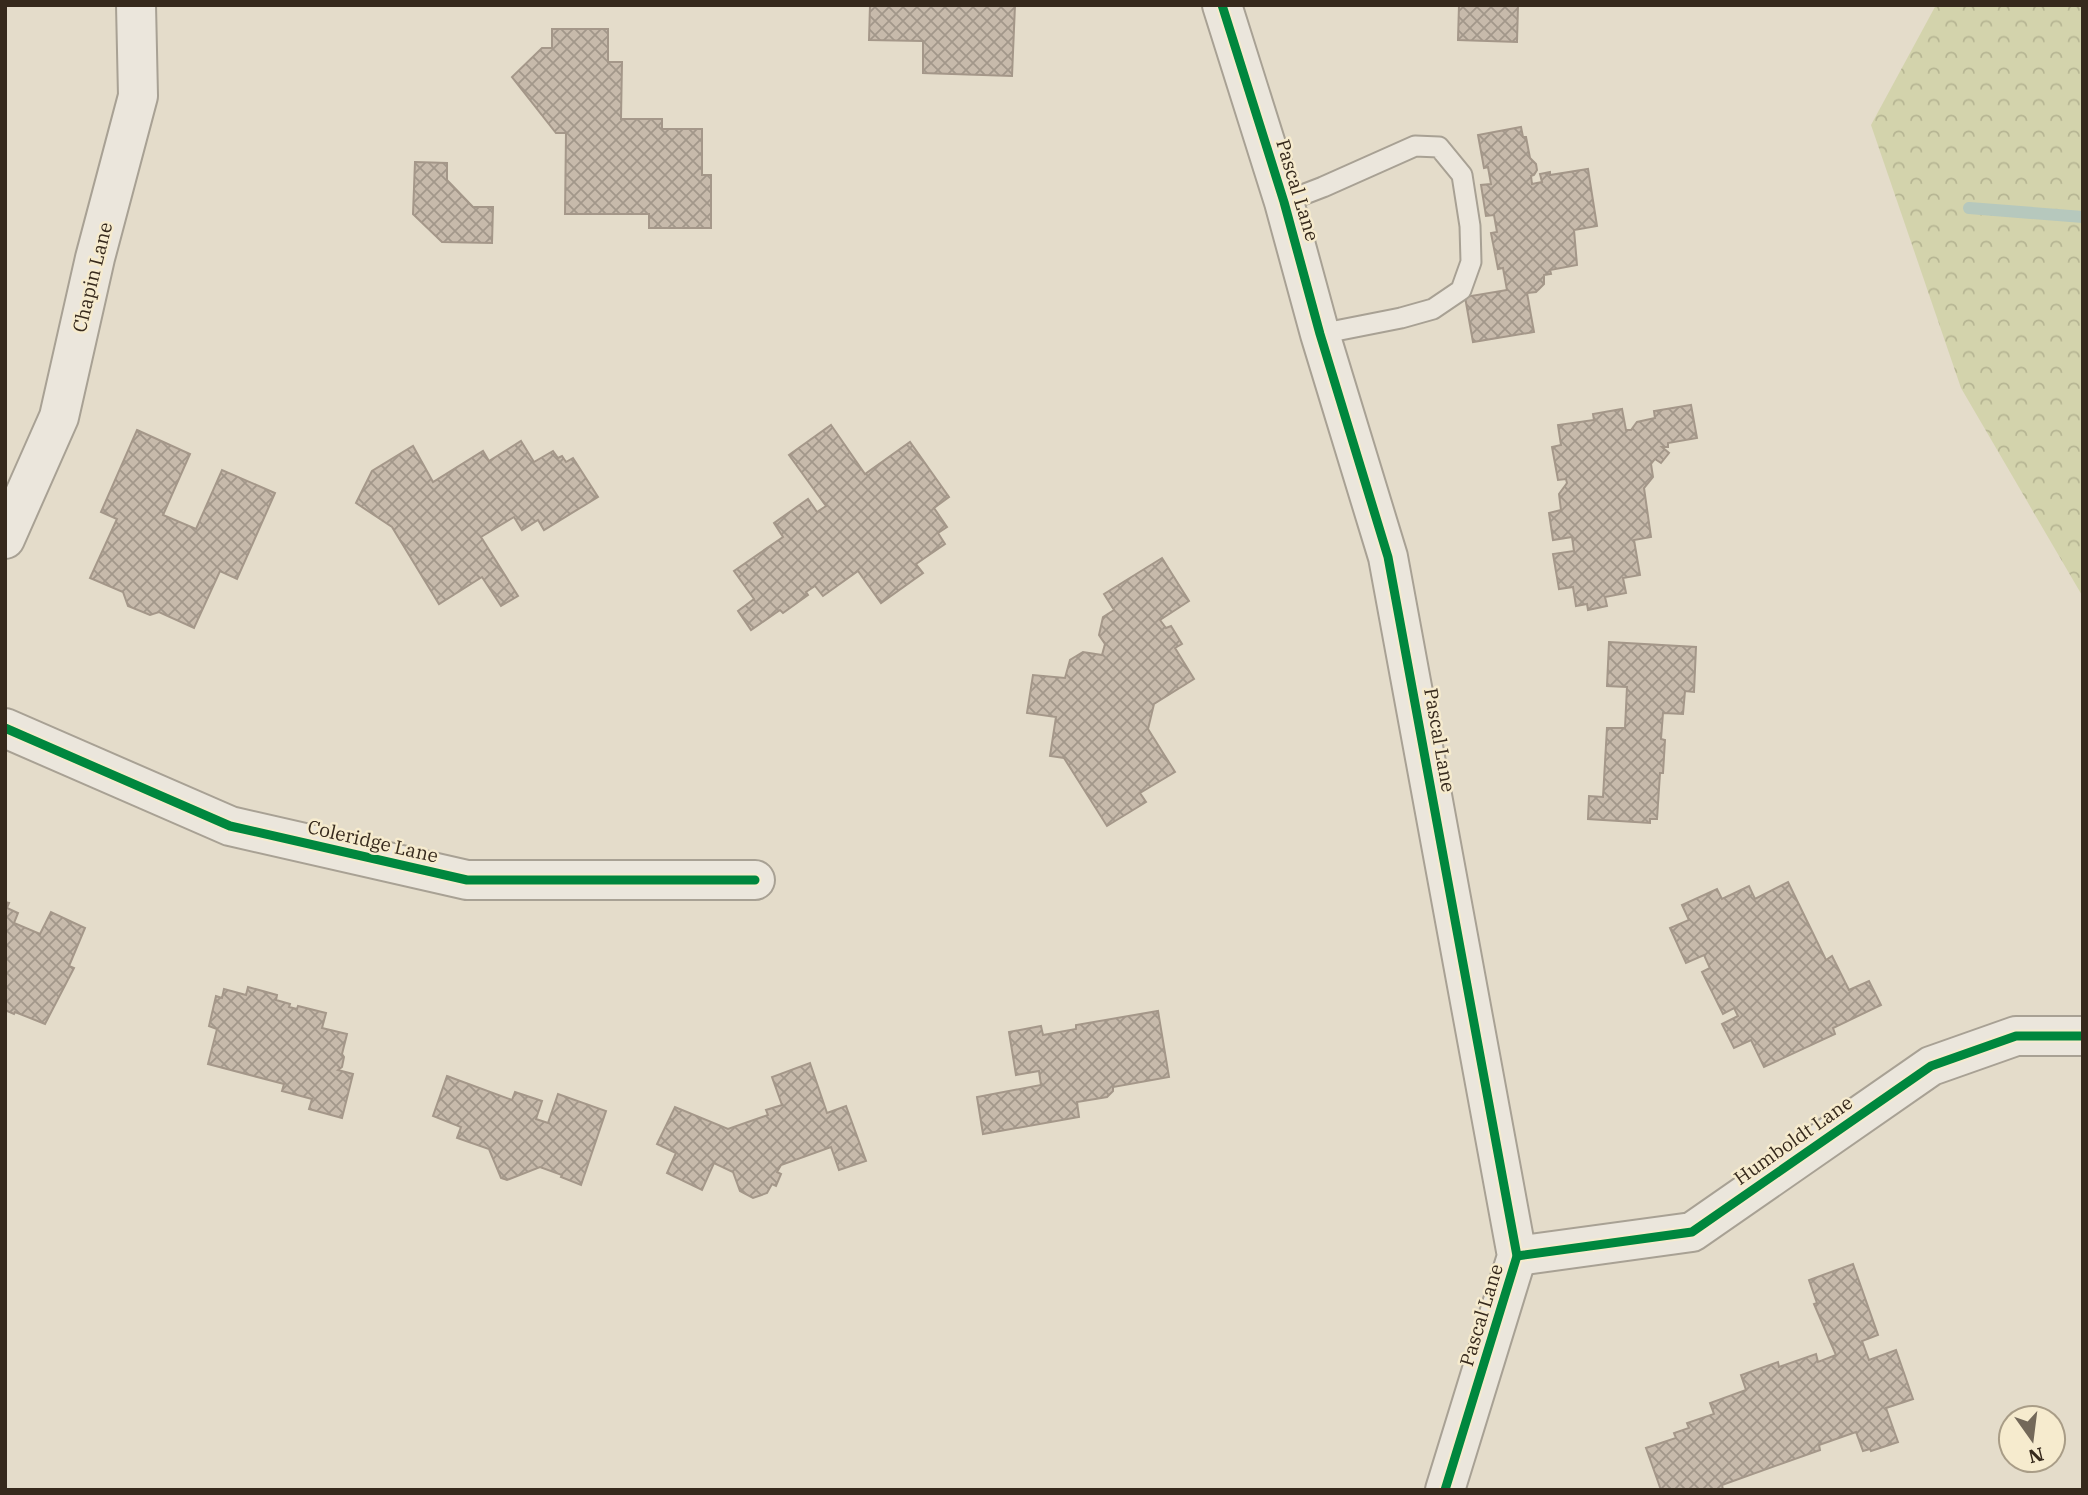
<svg xmlns="http://www.w3.org/2000/svg" width="2088" height="1495" font-family="'IBM Plex Serif',serif">
<style>
.forest{fill:url(#forest-crowns)}
.lines{fill:none;stroke-linecap:round;stroke-linejoin:round}
.stream{stroke:#b6c8bd;stroke-width:12}
.building{fill:url(#building-cross-hatch);stroke:#a49789;stroke-width:2}
.service-casing{stroke:#a8a194;stroke-width:23}
.minor-casing{stroke:#a8a194;stroke-width:42}
.service{stroke:#ebe6dc;stroke-width:19}
.minor{stroke:#ebe6dc;stroke-width:38}
.cycleway-casing{stroke:#f6ebce;stroke-width:13}
.cycleway{stroke:#00873e;stroke-width:9}
.labels{text-anchor:middle;stroke-width:5;stroke-linejoin:round;paint-order:stroke}
.street-label{font-size:19px;fill:#36291c;stroke:#f6ebce}
</style>
<defs>
<pattern id="forest-crowns" width="20" height="18" patternUnits="userSpaceOnUse" patternTransform="scale(1.75)"><rect width="20" height="18" fill="#d3d3ac"/><path d="M2 6a3 3 0 1 1 6 0M12 15a3 3 0 1 1 6 0" fill="none" stroke="#b6b593"/></pattern>
<pattern id="building-cross-hatch" width="8" height="8" patternUnits="userSpaceOnUse" patternTransform="scale(1.75)"><rect width="8" height="8" fill="#c7baab"/><path d="M0 0l8 8M0 8l8-8" fill="none" stroke="#a2978a"/></pattern>
</defs>
<rect width="100%" height="100%" fill="#e4dcca"/>
<polygon class="forest" points="1936,5 2083,5 2083,597 1961,388 1871,125"/>
<g class="lines">
<polyline class="stream" points="1969,208 2083,217"/>
</g>
<g class="building">
<polygon points="870,5 1015,5 1012,76 923,73 923,41 869,40"/>
<polygon points="1459,5 1518,5 1517,42 1458,40"/>
<polygon points="552,29 608,29 608,62 622,62 621,119 662,119 662,129 702,129 702,175 711,175 711,228 649,228 649,214 565,214 566,133 556,133 512,77 542,48 552,48"/>
<polygon points="1521,127 1523,137 1526,137 1530,158 1536,164 1537,170 1534,175 1531,176 1532,184 1542,182 1540,174 1550,172 1550,175 1588,169 1597,226 1574,230 1577,265 1550,270 1551,274 1544,275 1544,284 1536,292 1527,293 1534,332 1473,342 1465,297 1507,290 1503,268 1498,269 1491,233 1497,232 1494,215 1486,216 1481,185 1491,184 1488,167 1484,168 1478,135"/>
<polygon points="415,162 447,163 447,180 473,207 493,207 492,243 442,242 413,214"/>
<polygon points="1691,405 1697,438 1668,443 1668,447 1662,447 1669,453 1661,463 1655,459 1651,464 1653,477 1644,488 1651,537 1634,540 1640,575 1623,578 1626,593 1605,597 1607,606 1588,610 1587,604 1576,606 1573,587 1559,589 1553,554 1574,551 1572,537 1553,540 1549,513 1561,510 1559,494 1567,483 1566,479 1558,480 1552,447 1561,445 1558,425 1594,420 1593,414 1622,409 1626,430 1631,430 1637,422 1655,418 1654,411"/>
<polygon points="831,425 865,474 910,442 949,497 934,508 947,527 938,533 945,544 916,564 923,573 881,603 858,571 823,596 815,586 806,592 808,595 783,613 780,610 751,630 738,611 754,599 734,571 783,537 774,523 808,499 817,512 826,506 789,455"/>
<polygon points="137,430 190,454 163,515 196,529 222,470 275,493 237,579 220,571 194,628 159,612 150,615 128,606 123,592 90,578 117,519 101,512"/>
<polygon points="521,441 534,462 553,451 558,458 562,456 566,462 573,458 598,497 544,530 538,520 522,530 514,517 481,537 518,596 501,606 482,577 439,604 392,527 356,503 372,471 413,446 433,482 483,451 489,461"/>
<polygon points="1162,558 1189,601 1160,620 1166,628 1171,626 1182,644 1175,648 1194,679 1154,704 1148,729 1175,772 1140,793 1146,802 1107,826 1064,758 1050,756 1056,717 1027,713 1033,675 1065,678 1070,660 1083,652 1102,655 1105,644 1099,635 1103,617 1114,610 1104,594"/>
<polygon points="1609,642 1696,647 1694,692 1685,691 1683,714 1663,713 1661,739 1665,740 1663,773 1660,773 1657,819 1650,819 1650,823 1588,819 1589,796 1603,797 1607,728 1625,728 1627,687 1607,686"/>
<polygon points="1788,882 1826,960 1832,956 1849,990 1869,981 1881,1005 1833,1028 1835,1034 1764,1067 1751,1040 1734,1048 1722,1024 1738,1016 1734,1008 1723,1014 1702,972 1710,968 1704,955 1686,963 1670,928 1689,920 1682,905 1717,889 1722,899 1749,886 1755,899"/>
<polygon points="5,902 9,903 7,908 18,913 14,923 40,934 51,912 85,928 69,966 74,968 45,1024 15,1012 14,1014 5,1010"/>
<polygon points="248,987 277,995 276,1000 290,1004 289,1007 297,1009 298,1006 326,1013 322,1028 347,1034 342,1054 344,1057 342,1067 338,1070 353,1074 342,1118 309,1109 312,1099 282,1091 284,1084 208,1064 217,1029 209,1026 216,996 222,998 224,989 246,995"/>
<polygon points="1158,1011 1169,1077 1113,1087 1113,1091 1107,1097 1077,1102 1079,1117 983,1134 977,1097 1041,1085 1039,1071 1016,1075 1009,1032 1041,1026 1043,1035 1076,1029 1076,1025"/>
<polygon points="810,1063 827,1113 846,1106 866,1161 839,1170 831,1147 781,1165 777,1172 781,1174 776,1186 772,1184 767,1193 753,1198 740,1191 733,1172 714,1163 702,1190 667,1173 676,1153 657,1144 675,1107 728,1129 768,1115 766,1110 782,1105 772,1077"/>
<polygon points="447,1076 512,1100 515,1092 542,1101 536,1119 548,1123 558,1094 606,1111 581,1185 561,1177 562,1175 540,1167 507,1180 501,1178 489,1149 457,1138 461,1127 433,1116"/>
<polygon points="1853,1264 1878,1335 1862,1341 1869,1360 1896,1350 1913,1399 1886,1408 1898,1442 1871,1451 1870,1449 1863,1451 1856,1432 1819,1445 1820,1450 1722,1485 1723,1490 1661,1490 1646,1448 1676,1438 1674,1433 1689,1428 1687,1423 1714,1414 1710,1403 1746,1390 1741,1375 1778,1362 1779,1367 1816,1354 1818,1362 1836,1355 1814,1304 1817,1303 1809,1280"/>
</g>
<g class="lines">
<defs>
<polyline id="service" points="1284,202 1323,187 1415,146 1439,147 1462,175 1470,226 1471,262 1461,290 1433,309 1401,318 1320,334"/>
<g id="minor">
<polyline points="1222,5 1284,202 1320,334 1388,557 1517,1256 1445,1490"/>
<polyline points="5,539 59,417 95,258 138,96 136,5"/>
<polyline points="5,728 230,826 467,880 755,880"/>
<polyline points="1517,1256 1692,1232 1931,1066 2016,1036 2083,1036"/>
</g>
</defs>
<use href="#service" class="service-casing"/>
<use href="#minor" class="minor-casing"/>
<use href="#service" class="service"/>
<use href="#minor" class="minor"/>
<defs>
<g id="cycleway">
<polyline points="1222,5 1284,202 1320,334 1388,557 1517,1256 1445,1490"/>
<polyline points="5,728 230,826 467,880 755,880"/>
<polyline points="1517,1256 1692,1232 1931,1066 2016,1036 2083,1036"/>
</g>
</defs>
<use href="#cycleway" class="cycleway-casing"/>
<use href="#cycleway" class="cycleway"/>
</g>
<g class="labels">
<g class="street-label">
<text transform="translate(1298 190) rotate(73)" y="7">Pascal Lane</text>
<text transform="translate(92 277) rotate(-76)" y="7">Chapin Lane</text>
<text transform="translate(1440 740) rotate(80)" y="7">Pascal Lane</text>
<text transform="translate(373 841) rotate(13)" y="7">Coleridge Lane</text>
<text transform="translate(1793 1140) rotate(-35)" y="7">Humboldt Lane</text>
<text transform="translate(1481 1315) rotate(-73)" y="7">Pascal Lane</text>
</g>
</g>
<rect width="2088" height="1495" fill="none" stroke="#36291c" stroke-width="14"/>
<g transform="translate(2032 1439) rotate(166)"><circle r="33" fill="#f6ebce" stroke="#a99d87" stroke-width="2"/>
<path d="M0-5L12 26L0 18L-12 26Z" fill="#736859"/>
<text y="-10" font-size="19" font-weight="bold" text-anchor="middle" fill="#36291c">N</text>
</g>
</svg>
